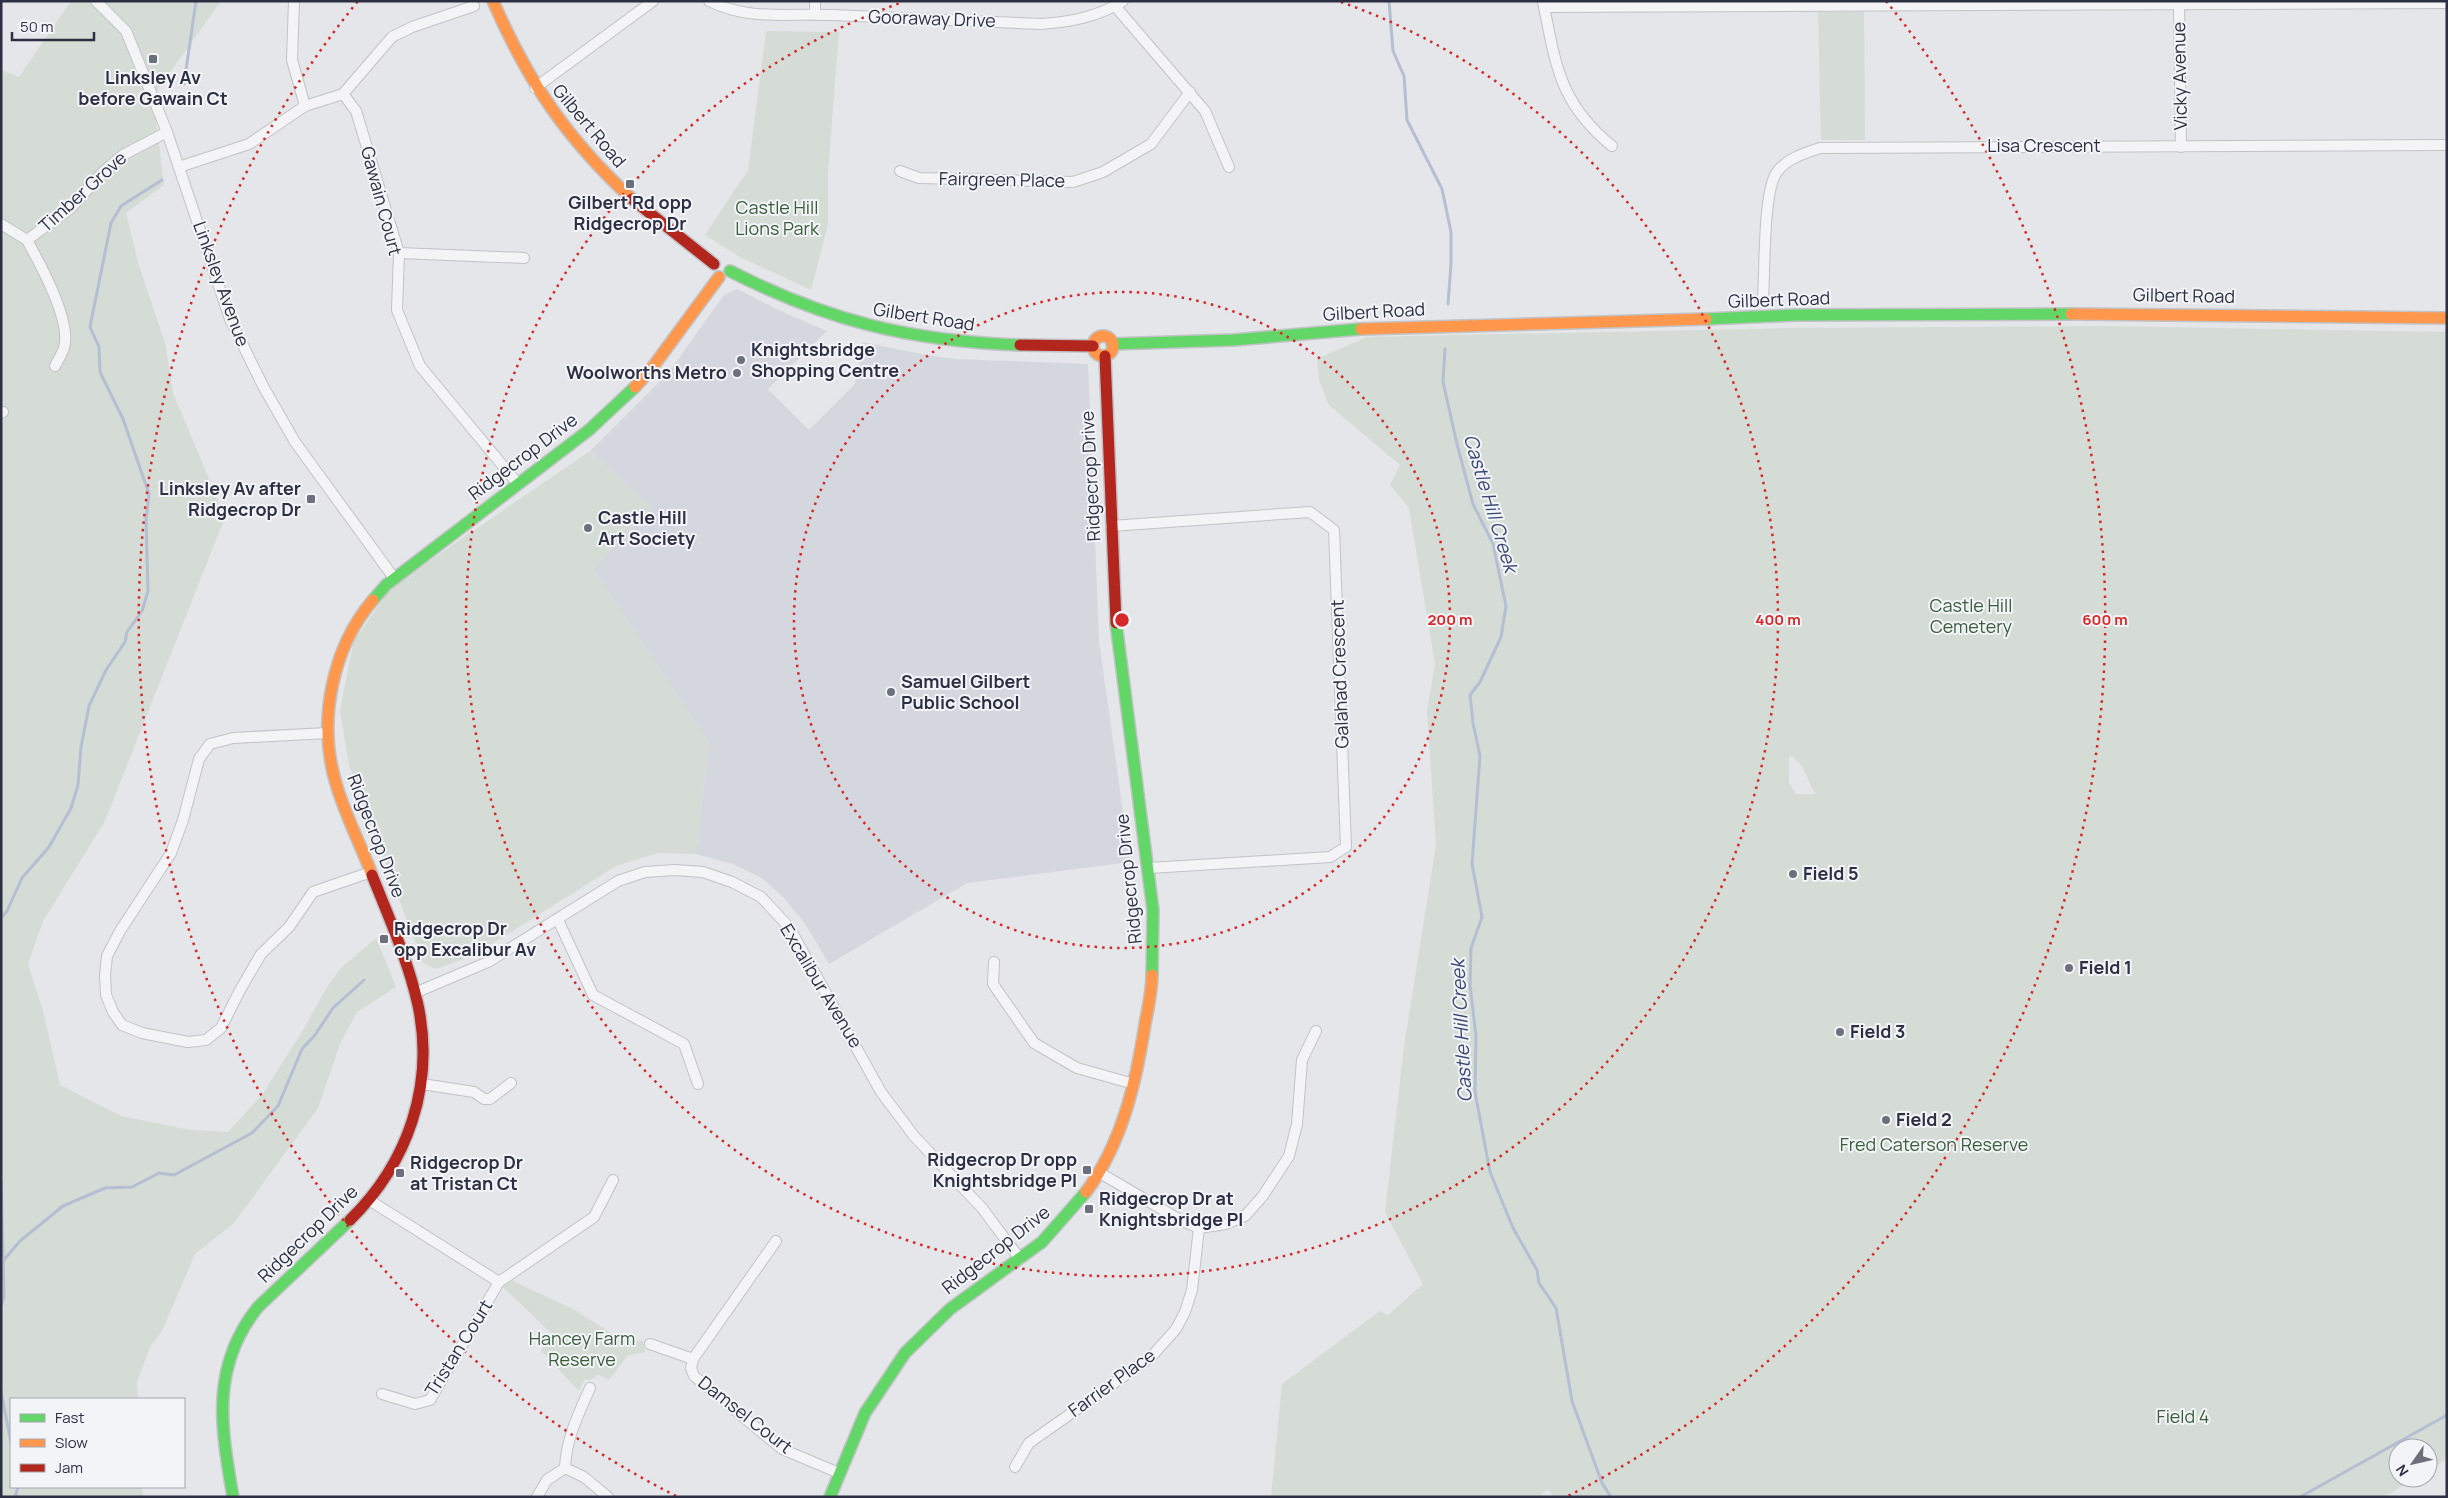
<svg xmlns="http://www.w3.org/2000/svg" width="2448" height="1498" font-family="Manrope,sans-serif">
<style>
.built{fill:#d5d7de}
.green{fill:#d4dcd5;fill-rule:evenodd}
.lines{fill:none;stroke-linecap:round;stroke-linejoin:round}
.stream{stroke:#b5bed2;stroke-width:3}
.street-casing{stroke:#c1c3c6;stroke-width:12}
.fast-casing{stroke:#c1c3c6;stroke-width:14}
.slow-casing{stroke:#c1c3c6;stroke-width:14}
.jam-casing{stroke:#c1c3c6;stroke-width:14}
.street{stroke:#f4f4f6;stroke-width:10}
.fast{stroke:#63d668;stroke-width:11}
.slow{stroke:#ff974d;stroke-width:11}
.jam{stroke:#b3261e;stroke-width:11}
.ring{fill:none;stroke:#d62828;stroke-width:2.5;stroke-dasharray:2.5 5}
.poi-dot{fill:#6c707c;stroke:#f3f4f8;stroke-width:2}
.labels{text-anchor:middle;stroke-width:4;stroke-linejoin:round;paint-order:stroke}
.street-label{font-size:18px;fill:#2c3042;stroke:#f3f4f8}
.poi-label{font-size:18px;font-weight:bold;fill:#2c3042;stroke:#f3f4f8;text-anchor:start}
.park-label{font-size:18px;fill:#3a5d3a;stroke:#f3f4f8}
.water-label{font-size:19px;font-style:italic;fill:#384873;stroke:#f3f4f8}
.centre{fill:#d62828;stroke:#f3f4f8;stroke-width:2.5}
.ring-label{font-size:15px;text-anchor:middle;font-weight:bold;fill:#d62828;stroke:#f3f4f8;stroke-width:4;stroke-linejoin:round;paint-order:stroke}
</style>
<rect width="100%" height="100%" fill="#e4e6e9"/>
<polygon class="built" points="737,289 787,314 827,331 768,389 809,430 855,384 863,342 931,356 955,359 1088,364 1099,641 1130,862 967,883 829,964 804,922 784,898 762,878 733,864 696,854 709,742 593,568 651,508 590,451 669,372 724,295"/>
<g class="green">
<polygon points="71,1 221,1 153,96 164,185 126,213 139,266 165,343 173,393 225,517 105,821 43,921 28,964 43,1011 60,1085 121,1116 190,1130 228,1132 262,1095 302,1032 327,987 341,968 376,938 396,987 357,1012 340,1044 318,1108 234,1223 195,1254 162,1331 150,1347 137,1382 138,1399 11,1399 11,1487 142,1487 143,1497 1,1497 1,70 19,77"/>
<polygon points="1818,12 1864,12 1865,140 1821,140"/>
<polygon points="766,31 839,32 828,172 828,224 811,290 740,257 705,235 748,170"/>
<path d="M2100,326L2447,332V1459L2428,1470V1448H2398V1478H2415L2384,1497H1554L1548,1489L1538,1497H1271L1282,1384L1380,1311L1388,1315L1423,1284L1385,1212L1404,1046L1436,845L1427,711L1435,664L1409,508L1390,485L1400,465L1329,405L1319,380L1317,359L1367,337L1789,328ZM1792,756L1802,766L1815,794H1796L1789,783V757Z"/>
<polygon points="590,451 651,508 593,568 709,742 696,854 658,853 616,866 476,954 436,969 423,963 349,765 340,711 353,643 391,587"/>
<polygon points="511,1280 573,1309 620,1339 643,1341 645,1352 628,1355 609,1380 598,1375 592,1379 584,1380 579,1391 541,1351 551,1333 503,1287"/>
</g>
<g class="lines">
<g class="stream">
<polyline points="1389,1 1393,51 1404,76 1407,120 1442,189 1451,232 1451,264 1448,304"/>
<polyline points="184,84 196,1"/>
<polyline points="1445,349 1443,382 1457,444 1473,504 1493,544 1506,606 1501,637 1480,682 1470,695 1473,723 1480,756 1472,864 1482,917 1471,948 1470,985 1476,1036 1475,1092 1490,1172 1513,1228 1537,1270 1539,1283 1556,1308 1572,1401 1602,1483 1611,1497"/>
<polyline points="1,918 7,911 22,878 49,847 71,808 78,785 81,747 89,706 106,670 125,642 127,632 142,611 148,591 146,520 149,494 123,419 100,372 99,347 90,327 111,223 121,206 162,180"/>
<polyline points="1,1180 4,1297 1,1306"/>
<polyline points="3,1261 20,1241 63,1206 105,1188 132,1187 159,1173 174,1175 252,1133 278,1106 302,1049 315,1035 333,1008 364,980"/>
<polyline points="1,1392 11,1442"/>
<polyline points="15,1497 18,1487"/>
<polyline points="2300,1497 2447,1415"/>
</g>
<defs>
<g id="street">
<polyline points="96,1 126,31 167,132 230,319 263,386 295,442 394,578"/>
<polyline points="294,1 292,60 305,106"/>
<path d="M709,1C749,21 789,13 832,15C902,18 971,21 1041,24C1070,22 1098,17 1123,1"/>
<path d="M1543,2C1556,65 1559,103 1612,146"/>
<polyline points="2179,5 2181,147"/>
<polyline points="1115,6 1205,111 1229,167"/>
<polyline points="1544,7 2447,3"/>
<polyline points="815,14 815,1"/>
<polyline points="535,88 653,1"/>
<polyline points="343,94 392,37 412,27 474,6"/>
<polyline points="179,167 249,144 305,106 343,94 356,111 399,253 397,310 420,366 518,484"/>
<polyline points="900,171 919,178 1073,182 1103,172 1151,144 1190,92"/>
<polyline points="1,224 27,240"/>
<polyline points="27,240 71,208 103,172 123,155 167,132"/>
<path d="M27,240C40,264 72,321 64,348C62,354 58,360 55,366"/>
<polyline points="399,253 524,258"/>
<path d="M1763,298C1765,272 1763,190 1777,172C1787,158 1805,153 1820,148L2447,145"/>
<polyline points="1,413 3,412"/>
<polyline points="1111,526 1310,512 1334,530 1346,847 1330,857 1149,868"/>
<polyline points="327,733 233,738 210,744 199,759 183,820 171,853 120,931 107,956 105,975 106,995 113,1012 122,1025 142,1033 188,1042 206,1040 221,1028 239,992 261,954 289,927 313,892 371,872"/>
<polyline points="558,920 593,995 684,1044 698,1084"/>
<polyline points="994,962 993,984 1034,1043 1077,1068 1134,1084"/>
<polyline points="417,992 488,962 618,881 645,872 675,870 703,872 732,882 761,897 789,927 881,1092 914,1136 982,1208 1020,1259"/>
<polyline points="422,1084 474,1092 484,1099 490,1099 511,1083"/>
<polyline points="1100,1173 1182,1221 1199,1228 1226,1224 1245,1216 1262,1197 1289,1156 1297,1124 1302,1060 1316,1031"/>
<polyline points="369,1200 499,1282"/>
<polyline points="776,1241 693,1359 691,1368 694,1376 782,1449 839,1473"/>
<polyline points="650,1344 693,1359"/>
<polyline points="382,1394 415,1404 430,1400 499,1282 594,1217 613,1180"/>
<polyline points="1015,1467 1029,1443 1151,1357 1176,1329 1185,1312 1192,1290 1199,1228"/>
<path d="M565,1468C566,1439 578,1415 590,1388"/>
<polyline points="537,1497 547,1480 565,1468 584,1477 608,1497"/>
</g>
<g id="fast">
<path d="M730,271C828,321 910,341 1020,345"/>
<polyline points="1706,319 1798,315 2071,314"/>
<polyline points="1112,344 1233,340 1361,329"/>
<polyline points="373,600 386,585 589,430 635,387"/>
<polyline points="1116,623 1153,910 1152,975"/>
<path d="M233,1497C221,1427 210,1367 258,1307L350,1220"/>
<polyline points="830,1497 865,1413 905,1353 950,1309 1042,1242 1086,1192"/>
</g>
<g id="slow">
<path d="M493,1C528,82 567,139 632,199"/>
<polyline points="2071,314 2447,318"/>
<polyline points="1361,329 1706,319"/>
<circle cx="1103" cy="346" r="10"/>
<polyline points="635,387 652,368 719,277"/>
<path d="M372,875C361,845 343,811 335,780C318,720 332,648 373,600"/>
<path d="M1086,1192C1122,1143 1136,1083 1145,1024C1148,1008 1152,992 1152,975"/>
</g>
<g id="jam">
<polyline points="632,199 714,264"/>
<polyline points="1020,345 1093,346"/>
<polyline points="1105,356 1116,623"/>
<path d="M350,1220C408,1163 435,1085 418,1005C408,960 389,918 372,875"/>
</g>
</defs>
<use href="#street" class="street-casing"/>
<use href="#fast" class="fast-casing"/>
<use href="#slow" class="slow-casing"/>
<use href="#jam" class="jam-casing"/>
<use href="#street" class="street"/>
<use href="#fast" class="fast"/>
<use href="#slow" class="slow"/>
<use href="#jam" class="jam"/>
</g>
<g class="ring">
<circle cx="1122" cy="620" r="328"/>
<path d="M1341 2A656 656 0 1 1 903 2"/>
<path d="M676 1496A983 983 0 0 1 358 1M1886 1A983 983 0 0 1 1568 1496"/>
</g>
<g class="poi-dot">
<rect x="148" y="54" width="10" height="10" rx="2.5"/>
<rect x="625" y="179" width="10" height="10" rx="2.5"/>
<circle cx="741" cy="360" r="5"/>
<circle cx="737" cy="373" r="5"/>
<rect x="306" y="494" width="10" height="10" rx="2.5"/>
<circle cx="588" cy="528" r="5"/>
<circle cx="891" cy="692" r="5"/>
<circle cx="1793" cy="874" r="5"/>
<rect x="379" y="934" width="10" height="10" rx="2.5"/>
<circle cx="2069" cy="968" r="5"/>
<circle cx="1840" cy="1032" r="5"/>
<circle cx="1886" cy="1120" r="5"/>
<rect x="1082" y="1165" width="10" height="10" rx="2.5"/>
<rect x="395" y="1168" width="10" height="10" rx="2.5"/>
<rect x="1084" y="1204" width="10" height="10" rx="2.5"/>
</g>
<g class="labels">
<g class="street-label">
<text transform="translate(932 19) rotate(2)" y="6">Gooraway Drive</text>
<text transform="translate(2180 76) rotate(-91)" y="6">Vicky Avenue</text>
<text transform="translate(589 126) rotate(50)" y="6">Gilbert Road</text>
<text x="2044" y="152">Lisa Crescent</text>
<text transform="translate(1002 180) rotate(1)" y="6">Fairgreen Place</text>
<text transform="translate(83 192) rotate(-42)" y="6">Timber Grove</text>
<text transform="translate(381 201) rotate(75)" y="6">Gawain Court</text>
<text transform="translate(221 284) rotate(70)" y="6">Linksley Avenue</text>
<text transform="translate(2184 296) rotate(1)" y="6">Gilbert Road</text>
<text transform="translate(1779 300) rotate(-2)" y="6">Gilbert Road</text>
<text transform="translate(1374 312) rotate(-3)" y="6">Gilbert Road</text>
<text transform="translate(924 317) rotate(9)" y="6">Gilbert Road</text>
<text transform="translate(523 457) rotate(-37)" y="6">Ridgecrop Drive</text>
<text transform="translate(1091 476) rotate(-93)" y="6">Ridgecrop Drive</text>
<text transform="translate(1340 674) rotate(-92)" y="6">Galahad Crescent</text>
<text transform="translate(376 836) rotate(69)" y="6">Ridgecrop Drive</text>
<text transform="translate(1129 879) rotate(-96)" y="6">Ridgecrop Drive</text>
<text transform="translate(821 986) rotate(59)" y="6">Excalibur Avenue</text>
<text transform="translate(308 1234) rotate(-44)" y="6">Ridgecrop Drive</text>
<text transform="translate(996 1250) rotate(-38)" y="6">Ridgecrop Drive</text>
<text transform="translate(459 1348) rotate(-58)" y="6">Tristan Court</text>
<text transform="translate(1112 1383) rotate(-36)" y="6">Farrier Place</text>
<text transform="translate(745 1415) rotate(38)" y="6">Damsel Court</text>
</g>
<g class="poi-label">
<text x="153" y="84" text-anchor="middle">Linksley Av<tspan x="153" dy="21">before Gawain Ct</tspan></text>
<text x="630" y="209" text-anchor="middle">Gilbert Rd opp<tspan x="630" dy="21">Ridgecrop Dr</tspan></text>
<text x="751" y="356">Knightsbridge<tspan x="751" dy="21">Shopping Centre</tspan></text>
<text x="727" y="379" text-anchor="end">Woolworths Metro</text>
<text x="301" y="495" text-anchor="end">Linksley Av after<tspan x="301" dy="21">Ridgecrop Dr</tspan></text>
<text x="598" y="524">Castle Hill<tspan x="598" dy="21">Art Society</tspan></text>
<text x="901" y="688">Samuel Gilbert<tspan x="901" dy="21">Public School</tspan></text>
<text x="1803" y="880">Field 5</text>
<text x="394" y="935">Ridgecrop Dr<tspan x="394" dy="21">opp Excalibur Av</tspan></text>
<text x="2079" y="974">Field 1</text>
<text x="1850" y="1038">Field 3</text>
<text x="1896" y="1126">Field 2</text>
<text x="1077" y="1166" text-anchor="end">Ridgecrop Dr opp<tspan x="1077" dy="21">Knightsbridge Pl</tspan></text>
<text x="410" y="1169">Ridgecrop Dr<tspan x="410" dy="21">at Tristan Ct</tspan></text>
<text x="1099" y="1205">Ridgecrop Dr at<tspan x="1099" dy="21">Knightsbridge Pl</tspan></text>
</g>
<g class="park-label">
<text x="777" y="214">Castle Hill<tspan x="777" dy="21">Lions Park</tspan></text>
<text x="1971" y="612">Castle Hill<tspan x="1971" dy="21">Cemetery</tspan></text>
<text x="1934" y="1151">Fred Caterson Reserve</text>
<text x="582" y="1345">Hancey Farm<tspan x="582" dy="21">Reserve</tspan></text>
<text x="2183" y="1423">Field 4</text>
</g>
<g class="water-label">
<text transform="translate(1491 503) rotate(73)" y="7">Castle Hill Creek</text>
<text transform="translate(1461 1031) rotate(-93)" y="7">Castle Hill Creek</text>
</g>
</g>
<circle cx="1122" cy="620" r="8" class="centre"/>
<g class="ring-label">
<text x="1450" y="625">200 m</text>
<text x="1778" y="625">400 m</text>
<text x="2105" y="625">600 m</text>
</g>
<rect width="2448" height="1498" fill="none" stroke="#2c3042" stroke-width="5"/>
<rect x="10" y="1398" width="175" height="90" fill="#f3f4f8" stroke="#a3a6af"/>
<rect x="20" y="1414" width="25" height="8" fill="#63d668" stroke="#a3a6af"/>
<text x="55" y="1423" font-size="15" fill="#2c3042">Fast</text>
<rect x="20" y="1439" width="25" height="8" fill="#ff974d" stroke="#a3a6af"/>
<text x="55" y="1448" font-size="15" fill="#2c3042">Slow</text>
<rect x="20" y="1464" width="25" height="8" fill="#b3261e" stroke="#a3a6af"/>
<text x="55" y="1473" font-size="15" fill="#2c3042">Jam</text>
<g transform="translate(2413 1463) rotate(236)"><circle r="24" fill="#f3f4f8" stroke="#a3a6af"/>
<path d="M0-4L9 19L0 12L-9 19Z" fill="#6c707c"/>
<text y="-8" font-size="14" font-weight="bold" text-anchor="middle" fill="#2c3042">N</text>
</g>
<path d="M12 32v8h82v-8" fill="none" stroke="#2c3042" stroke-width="2.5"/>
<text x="20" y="32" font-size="15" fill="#2c3042" stroke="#f3f4f8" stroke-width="4" paint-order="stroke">50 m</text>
</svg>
